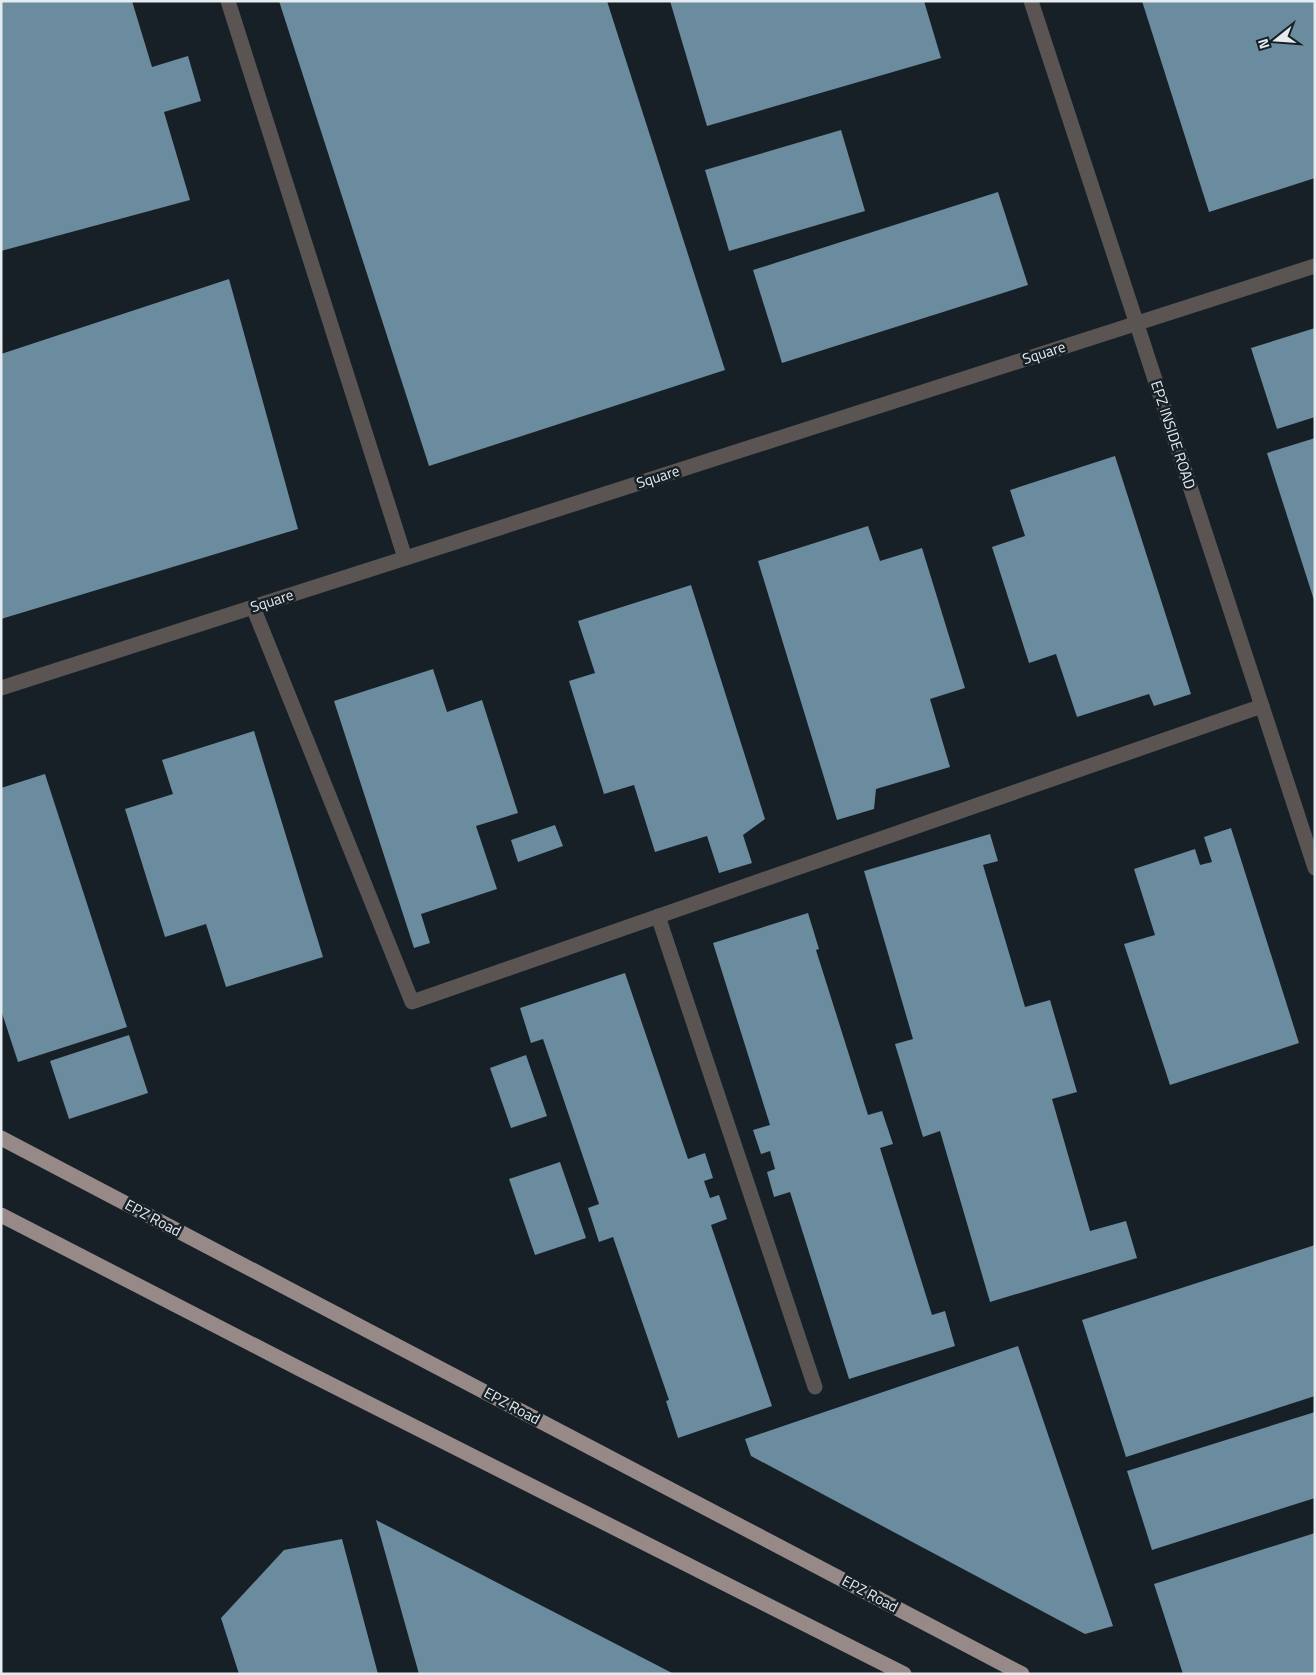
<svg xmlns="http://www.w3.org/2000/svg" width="1316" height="1675" font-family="'Titillium Web',sans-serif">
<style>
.building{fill:#6b8b9e}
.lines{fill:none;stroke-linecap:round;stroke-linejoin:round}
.minor{stroke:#5a5453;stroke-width:15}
.major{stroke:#968987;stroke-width:15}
.labels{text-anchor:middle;stroke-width:5;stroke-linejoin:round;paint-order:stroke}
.street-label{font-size:15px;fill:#e5ecf0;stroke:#162026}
</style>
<rect width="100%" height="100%" fill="#162026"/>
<g class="building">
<polygon points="1,1 132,1 152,67 188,56 201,101 164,112 190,200 1,251"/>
<polygon points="279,1 607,1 725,370 429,466"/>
<polygon points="670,1 924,1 941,58 707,126"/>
<polygon points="1142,1 1315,1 1315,178 1209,212"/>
<polygon points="841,130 865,211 729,251 705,170"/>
<polygon points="998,192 1028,285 782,363 753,270"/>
<polygon points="229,279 298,529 1,619 1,354"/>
<polygon points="1315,328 1315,417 1277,429 1251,348"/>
<polygon points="1315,438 1315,600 1314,600 1267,453"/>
<polygon points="1115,456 1191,694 1154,706 1149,694 1077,717 1056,654 1029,663 992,547 1025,536 1010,490"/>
<polygon points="868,526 880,561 922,548 965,688 930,699 950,767 876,789 874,809 837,820 758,561"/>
<polygon points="691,585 765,819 743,835 752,863 719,873 707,836 655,852 634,785 604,794 569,681 595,673 578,621"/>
<polygon points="433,669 447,712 482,700 518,813 476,826 497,889 421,914 430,943 414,948 334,701"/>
<polygon points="254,731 323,957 226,987 206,924 165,937 125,809 173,794 162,760"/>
<polygon points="45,774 127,1027 18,1062 1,1010 1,788"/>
<polygon points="555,825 563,846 518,862 511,840"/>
<polygon points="1231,828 1299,1043 1170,1085 1124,944 1155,935 1134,869 1195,849 1200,865 1212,862 1204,837"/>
<polygon points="990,834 998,861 983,865 1025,1007 1050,1000 1077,1092 1052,1099 1090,1231 1126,1221 1137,1258 990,1302 940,1131 923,1137 895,1044 913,1039 864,871"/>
<polygon points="808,913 819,949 816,950 868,1115 882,1111 893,1144 880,1148 932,1315 945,1311 955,1346 849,1379 790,1192 774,1197 767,1172 775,1169 770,1151 761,1154 753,1130 770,1125 713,943"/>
<polygon points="625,973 688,1159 705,1153 713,1178 704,1181 710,1198 719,1195 727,1219 711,1225 772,1406 678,1438 666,1401 669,1400 613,1237 599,1242 588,1208 599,1204 543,1039 531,1043 520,1008"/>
<polygon points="129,1035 148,1093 69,1119 50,1061"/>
<polygon points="526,1055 547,1116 511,1128 490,1068"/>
<polygon points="560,1162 586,1238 535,1255 509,1179"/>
<polygon points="1315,1245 1315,1396 1126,1457 1082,1320"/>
<polygon points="1018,1346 1113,1626 1085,1634 751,1456 745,1439"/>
<polygon points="1315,1412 1315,1498 1152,1550 1127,1471"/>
<polygon points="376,1520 674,1674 419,1674"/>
<polygon points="1315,1533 1315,1673 1183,1674 1154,1584"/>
<polygon points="342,1539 378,1674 239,1674 221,1618 284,1550"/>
</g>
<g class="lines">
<g class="minor">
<polyline points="228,1 405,558"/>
<polyline points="1031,1 1315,868"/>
<polyline points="253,607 412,1002 1262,706"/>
<polyline points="1,688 1315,266"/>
<polyline points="658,916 815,1387"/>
</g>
<g class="major">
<polyline points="1,1138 1022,1674"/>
<polyline points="1,1215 300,1369 904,1674"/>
</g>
</g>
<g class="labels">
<g class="street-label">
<text transform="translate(1044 353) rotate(-18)" y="5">Square</text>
<text transform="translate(1173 435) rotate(72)" y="5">EPZ INSIDE ROAD</text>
<text transform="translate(658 477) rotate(-18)" y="5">Square</text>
<text transform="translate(272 601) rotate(-18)" y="5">Square</text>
<text transform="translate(153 1218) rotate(28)" y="5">EPZ Road</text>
<text transform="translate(512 1406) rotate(28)" y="5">EPZ Road</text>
<text transform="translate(870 1594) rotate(28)" y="5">EPZ Road</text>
</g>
</g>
<rect width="1316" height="1675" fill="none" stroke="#e5ecf0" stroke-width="5"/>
<g transform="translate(1276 40) rotate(253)" stroke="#162026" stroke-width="4" paint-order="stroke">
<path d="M0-4L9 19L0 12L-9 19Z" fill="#e5ecf0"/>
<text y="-8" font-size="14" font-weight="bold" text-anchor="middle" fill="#e5ecf0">N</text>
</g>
</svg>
